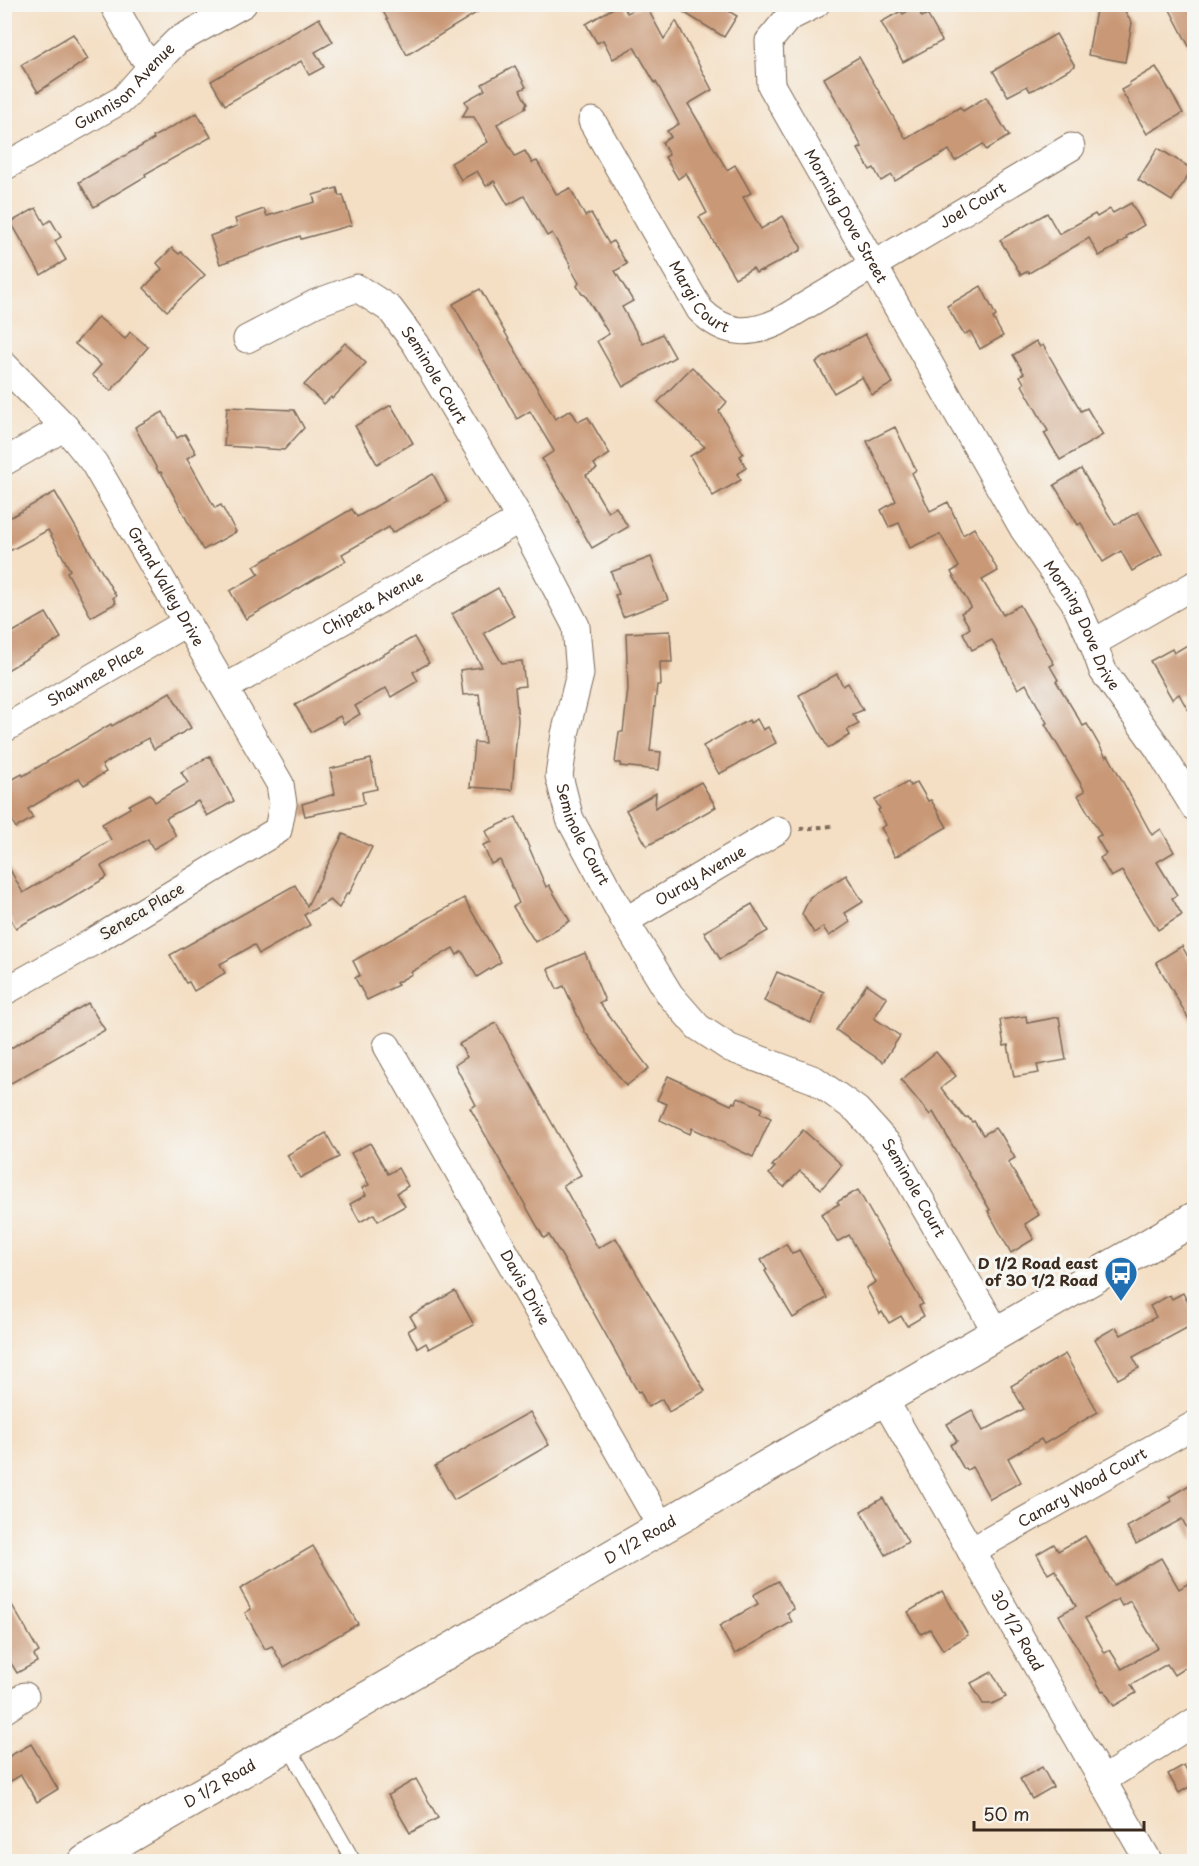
<svg xmlns="http://www.w3.org/2000/svg" width="1199" height="1866" font-family="'Playpen Sans',sans-serif">
<style>
.building{fill:#c99977;fill-rule:evenodd}
.lines{fill:none;stroke-linecap:round;stroke-linejoin:round}
.service-casing{stroke:#7c6958;stroke-width:16}
.minor-casing{stroke:#7c6958;stroke-width:29}
.secondary-casing{stroke:#7c6958;stroke-width:35}
.path{stroke:#7c6958;stroke-width:4;stroke-dasharray:4.5 4.5;stroke-linecap:butt}
.service{stroke:#fff;stroke-width:14}
.minor{stroke:#fff;stroke-width:27}
.secondary{stroke:#fff;stroke-width:33}
.labels{text-anchor:middle;stroke-width:6;stroke-linejoin:round;paint-order:stroke}
.street-label{font-size:15px;fill:#3b2a1e;stroke:#f6f6f2}
.poi-label{font-size:15px;font-weight:bold;fill:#3b2a1e;stroke:#f6f6f2;text-anchor:end}
</style>
<rect width="100%" height="100%" fill="#f6f6f2"/>
<filter id="ink" filterUnits="userSpaceOnUse"><feTurbulence type="fractalNoise" baseFrequency=".0167" numOctaves="2"/><feDisplacementMap in="SourceGraphic" scale="12" xChannelSelector="R" yChannelSelector="G"/><feConvolveMatrix kernelMatrix="1 2 1 2 8 2 1 2 1" color-interpolation-filters="sRGB"/></filter>
<filter id="wash" filterUnits="userSpaceOnUse"><feTurbulence type="fractalNoise" baseFrequency=".008" numOctaves="4" result="noise"/><feDisplacementMap in="SourceGraphic" scale="24" xChannelSelector="R" yChannelSelector="G"/><feGaussianBlur stdDeviation="1.35" result="paint"/><feColorMatrix in="noise" values="0 0 0 0 0 0 0 0 0 0 0 0 0 0 0 0 0 1.4 0 .05"/><feComposite in="paint" operator="in"/></filter>
<g filter="url(#wash)">
<rect width="100%" height="100%" fill="#f4dfc4"/>
<g id="blocks">
<g class="building">
<polygon points="379,4 491,4 407,55"/>
<polygon points="620,4 622,4 627,13 645,4 664,39 676,21 712,90 688,104 727,170 735,165 751,193 743,197 761,229 783,216 801,247 801,250 762,271 761,270 756,273 753,268 735,278 699,217 707,213 686,173 678,179 665,157 669,155 662,142 671,137 667,131 679,124 656,82 655,83 634,47 613,59 603,40 597,43 586,24"/>
<polygon points="670,4 735,4 730,12 737,16 724,37"/>
<polygon points="1097,4 1123,8 1132,23 1125,62 1088,55"/>
<polygon points="1167,4 1194,4 1194,56"/>
<polygon points="916,6 922,17 927,14 942,41 903,62 881,22 901,11 903,14"/>
<polygon points="319,18 333,42 315,52 324,67 309,75 301,61 225,105 211,81"/>
<polygon points="73,34 88,59 38,92 21,65"/>
<polygon points="1056,34 1075,66 1035,89 1030,91 1027,86 1008,96 993,71"/>
<polygon points="859,57 906,139 960,107 963,111 986,97 1009,136 986,150 983,144 955,161 949,150 895,181 892,175 881,181 874,168 870,170 858,149 862,147 824,78"/>
<polygon points="515,66 526,87 520,90 527,104 525,106 526,108 497,124 515,156 525,151 532,163 537,161 557,195 570,188 585,216 591,213 609,244 613,241 627,264 615,271 633,301 622,307 643,344 662,334 675,357 623,387 597,341 609,334 585,295 582,294 577,286 579,283 570,267 571,266 552,233 547,236 524,196 508,205 494,181 486,186 477,171 461,180 451,163 488,142 474,117 462,117 468,107 465,101 485,90 482,84"/>
<polygon points="1156,67 1183,113 1147,134 1121,90 1130,85 1129,83"/>
<polygon points="197,113 211,137 145,174 146,176 94,207 79,182 154,139 153,137"/>
<polygon points="1158,148 1192,169 1172,201 1138,180"/>
<polygon points="337,188 339,196 343,195 352,225 301,239 300,236 220,264 210,236 237,226 235,219 264,209 267,216 315,202 313,195"/>
<polygon points="1131,203 1144,225 1126,236 1127,238 1118,244 1119,245 1099,256 1089,238 1029,273 1028,271 1021,275 1000,240 1047,213 1059,234 1095,214 1097,217 1110,209 1113,213"/>
<polygon points="36,208 45,224 51,220 61,237 55,241 66,260 41,275 11,222"/>
<polygon points="172,248 179,254 181,252 205,275 167,311 144,288 162,269 157,263"/>
<polygon points="981,286 996,316 993,318 1003,336 980,349 970,331 964,335 947,306"/>
<polygon points="480,289 555,419 571,410 578,422 588,417 610,454 594,464 597,469 586,475 608,512 616,507 628,527 592,548 577,522 578,522 568,502 542,459 554,451 530,411 517,419 453,304"/>
<polygon points="98,317 125,339 130,332 148,347 111,391 92,375 101,365 75,344"/>
<polygon points="865,334 893,383 872,395 862,377 834,393 816,362"/>
<polygon points="1036,341 1040,347 1043,345 1081,411 1087,408 1103,435 1060,460 1044,433 1048,431 1022,385 1024,383 1020,376 1024,373 1013,355"/>
<polygon points="345,343 366,363 332,399 331,397 324,404 304,385"/>
<polygon points="692,367 727,402 719,411 743,454 740,456 746,468 737,474 741,480 713,496 690,456 705,447 658,402"/>
<polygon points="391,405 413,443 377,464 355,426"/>
<polygon points="227,407 294,410 304,428 284,450 224,446"/>
<polygon points="163,412 177,438 185,434 196,453 187,458 215,508 221,505 236,532 203,550 161,472 159,473 135,427"/>
<polygon points="895,427 916,470 912,473 930,511 948,502 963,535 974,528 998,571 982,580 1003,615 1020,605 1054,664 1050,666 1058,680 1056,681 1083,726 1087,724 1106,757 1108,755 1152,835 1161,829 1174,852 1157,862 1177,895 1172,898 1182,915 1158,930 1122,871 1111,877 1100,858 1106,854 1096,837 1101,835 1078,795 1085,791 1045,724 1047,723 1026,684 1018,689 992,640 972,650 963,633 970,628 961,613 971,607 951,572 959,567 940,534 910,548 899,523 889,527 881,510 896,501 867,441"/>
<polygon points="1081,469 1115,525 1138,512 1162,554 1132,571 1121,551 1103,562 1081,523 1078,525 1054,485"/>
<polygon points="433,474 448,502 392,533 389,527 342,554 346,561 246,619 230,591 259,574 254,566 352,509 357,517"/>
<polygon points="55,492 116,596 113,598 116,603 91,617 67,572 70,570 48,530 4,554 4,521"/>
<polygon points="651,557 668,600 623,617 615,595 619,594 611,572"/>
<polygon points="498,588 514,616 484,633 502,663 522,661 525,686 515,687 518,720 512,790 470,787 474,742 485,743 479,694 463,695 460,670 482,667 452,614"/>
<polygon points="46,613 61,638 4,672 4,637"/>
<polygon points="670,631 672,662 660,662 661,685 657,685 650,751 661,752 659,770 620,766 621,763 615,763 619,732 623,732 628,689 626,633"/>
<polygon points="414,637 429,663 413,672 418,681 391,697 386,688 355,706 360,714 344,724 340,716 311,732 295,705"/>
<polygon points="1194,641 1194,721 1179,694 1172,699 1150,661 1172,649 1174,653"/>
<polygon points="837,674 843,686 848,683 863,710 853,714 859,724 847,730 850,735 828,748 799,695"/>
<polygon points="170,692 191,728 154,749 148,738 102,765 106,772 84,785 79,778 28,809 33,818 16,828 11,819 4,823 4,784 22,774 23,776 111,724 112,726"/>
<polygon points="757,719 763,730 768,727 776,743 719,774 703,746 749,720 750,723"/>
<polygon points="210,756 234,801 207,816 198,801 166,818 176,836 153,849 148,839 101,866 107,877 56,908 55,907 16,928 10,918 4,921 4,859 23,893 111,840 102,824 130,808 129,805 150,794 155,802 188,783 181,772"/>
<polygon points="371,759 377,789 362,792 364,804 305,816 302,804 335,794 330,769"/>
<polygon points="701,782 716,807 647,846 626,810 656,793 655,808"/>
<polygon points="908,782 910,786 917,782 928,801 931,800 947,827 895,857 886,840 888,839 881,828 886,825 878,810 880,809 875,800"/>
<polygon points="516,817 546,887 549,885 570,921 535,942 513,907 519,903 500,860 491,864 483,845 491,842 486,831"/>
<polygon points="343,834 372,847 349,894 347,893 339,908 330,900 304,915 310,925 259,954 254,945 220,964 225,973 194,991 189,982 186,983 170,955 295,885 307,906"/>
<polygon points="846,875 863,902 845,913 850,922 829,936 823,927 814,933 802,914 810,897"/>
<polygon points="464,898 501,962 477,977 462,951 457,955 453,948 411,972 412,974 396,983 398,985 367,1000 355,978 360,975 353,961"/>
<polygon points="752,904 768,931 720,959 704,932"/>
<polygon points="1182,946 1194,968 1194,1028 1156,962"/>
<polygon points="585,953 605,1001 599,1003 649,1068 626,1086 585,1032 564,986 557,989 548,969"/>
<polygon points="777,972 824,992 811,1023 764,1001"/>
<polygon points="867,984 887,998 874,1018 900,1036 883,1062 836,1030"/>
<polygon points="88,1003 105,1030 4,1087 4,1052"/>
<polygon points="1026,1016 1027,1023 1059,1017 1066,1060 1037,1065 1039,1073 1014,1077 1008,1045 1004,1046 1000,1020"/>
<polygon points="496,1023 581,1175 563,1185 598,1248 616,1238 705,1391 669,1412 662,1399 648,1407 640,1391 638,1392 563,1258 549,1235 544,1238 470,1108 476,1105 455,1065 467,1057 459,1044"/>
<polygon points="936,1052 956,1076 941,1088 965,1118 968,1117 972,1122 974,1121 983,1135 995,1128 1000,1135 1001,1134 1015,1158 1008,1162 1039,1215 1025,1224 1034,1239 1011,1253 988,1211 990,1210 933,1112 930,1115 901,1080"/>
<polygon points="668,1076 731,1105 733,1102 736,1103 738,1097 762,1108 760,1113 771,1118 753,1157 692,1128 690,1134 660,1120 667,1104 657,1100"/>
<polygon points="803,1130 842,1165 821,1189 800,1171 784,1187 769,1174 775,1167 772,1166"/>
<polygon points="326,1133 339,1157 300,1178 287,1155"/>
<polygon points="370,1143 388,1174 398,1168 408,1186 397,1193 405,1206 378,1221 374,1214 360,1222 350,1204 366,1195 362,1188 369,1185 351,1153"/>
<polygon points="858,1190 923,1304 919,1306 924,1316 907,1326 901,1316 889,1323 882,1312 880,1314 866,1288 876,1282 849,1235 837,1242 821,1214 839,1204 837,1202"/>
<polygon points="786,1244 792,1254 799,1250 827,1298 793,1318 765,1271 767,1270 761,1260"/>
<polygon points="455,1291 474,1325 429,1349 426,1343 418,1348 408,1331 416,1326 410,1316"/>
<polygon points="1183,1293 1194,1315 1194,1324 1133,1357 1139,1368 1118,1379 1095,1339 1116,1327 1121,1335 1156,1317 1150,1306 1170,1295 1172,1299"/>
<polygon points="1065,1354 1098,1412 1044,1444 1041,1439 1008,1458 1021,1482 990,1499 972,1467 967,1470 966,1468 964,1469 950,1445 957,1441 947,1424 972,1410 983,1431 1024,1409 1011,1386"/>
<polygon points="530,1412 549,1445 454,1500 435,1466"/>
<polygon points="1194,1482 1194,1541 1182,1519 1136,1544 1127,1527 1172,1501 1169,1497"/>
<polygon points="883,1498 908,1542 886,1555 861,1511"/>
<path d="M1085,1536L1114,1585L1161,1558L1179,1589L1194,1580V1662L1174,1675L1167,1664L1131,1685L1136,1693L1114,1706L1104,1690L1102,1691L1059,1615L1076,1606L1055,1570L1048,1574L1037,1554L1054,1544L1058,1551ZM1118,1599L1122,1606L1130,1601L1158,1648L1122,1669L1110,1650L1105,1653L1085,1618Z"/>
<polygon points="313,1546 358,1624 284,1667 272,1646 265,1649 245,1613 251,1609 240,1589"/>
<polygon points="778,1581 794,1609 787,1613 792,1622 735,1654 719,1626 758,1604 753,1595"/>
<polygon points="4,1591 39,1652 34,1655 37,1662 17,1673 4,1652"/>
<polygon points="942,1591 968,1635 943,1650 930,1629 921,1634 908,1612"/>
<polygon points="992,1672 1006,1697 992,1704 983,1704 971,1683"/>
<polygon points="31,1744 58,1789 37,1802 21,1775 4,1785 4,1759"/>
<polygon points="1184,1765 1194,1784 1179,1793 1168,1774"/>
<polygon points="1042,1767 1053,1787 1032,1799 1020,1779"/>
<polygon points="416,1779 438,1818 410,1833 388,1795"/>
</g>
</g>
</g>
<g filter="url(#ink)">
<use href="#blocks" fill-opacity="0" stroke="#7c6958" stroke-width="1.5"/>
<g class="lines">
<defs>
<polyline id="service" points="287,1744 354,1862"/>
<g id="minor">
<polyline points="113,4 139,51 152,66"/>
<path id="s1" d="M816,4L788,18L769,41L771,85L1024,530L1074,601L1093,643L1103,671L1158,748L1194,807"/>
<path id="s2" d="M592,121L700,310C724,334 748,336 778,322L1071,147"/>
<path id="s3" d="M4,167L123,99L152,66L177,41L243,4"/>
<path id="s4" d="M247,339L316,303L357,288L390,309L416,344L520,519L576,626L580,674L565,734L559,776L570,819L625,921L670,995L698,1027L730,1048L815,1080L857,1110L890,1147L997,1333"/>
<path id="s5" d="M4,365L65,427L94,463L280,784L283,804L278,830L96,940L4,992"/>
<polyline points="4,462 65,427"/>
<polyline points="1093,643 1194,585"/>
<path id="s6" d="M225,688L520,519"/>
<path id="s7" d="M4,729L187,622"/>
<path id="s8" d="M625,921L778,830"/>
<path id="s9" d="M387,1046L662,1528"/>
<path id="s10" d="M884,1399L1149,1862"/>
<path id="s11" d="M971,1551L1194,1425"/>
<polyline points="4,1710 25,1696"/>
<polyline points="1103,1780 1194,1722"/>
</g>
<g id="secondary">
<path id="s12" d="M85,1862L1194,1219"/>
</g>
</defs>
<use href="#service" class="service-casing"/>
<use href="#minor" class="minor-casing"/>
<use href="#secondary" class="secondary-casing"/>
<polyline class="path" points="800,829 832,826"/>
<use href="#service" class="service"/>
<use href="#minor" class="minor"/>
<use href="#secondary" class="secondary"/>
</g>
</g>
<defs>
<symbol id="bus-pin" viewBox="-11 -11 22 30"><path d="M0 17L-7.5 6A9.5 9.5 0 1 1 7.5 6Z" fill="#1f6fb2" stroke="#f6f6f2"/><path d="M-5-6H5V4H4V6H2V4H-2V6H-4V4H-5ZM-3.5-4V0h7V-4ZM-3.5 1.2v1.5H-2V1.2ZM2 1.2v1.5H3.5V1.2Z" fill="#fff"/></symbol>
</defs>
<g fill-rule="evenodd">
<use href="#bus-pin" x="1102" y="1254" width="38" height="52"/>
</g>
<g class="labels">
<g class="street-label">
<text dy="5" stroke="none"><textPath href="#s3" startOffset="146">Gunnison Avenue</textPath></text>
<text dy="5" stroke="none"><textPath href="#s2" startOffset="530">Joel Court</textPath></text>
<text dy="5" stroke="none"><textPath href="#s1" startOffset="256">Morning Dove Street</textPath></text>
<text dy="5" stroke="none"><textPath href="#s2" startOffset="207">Margi Court</textPath></text>
<text dy="5" stroke="none"><textPath href="#s4" startOffset="240">Seminole Court</textPath></text>
<text dy="5" stroke="none"><textPath href="#s5" startOffset="276">Grand Valley Drive</textPath></text>
<text dy="5" stroke="none"><textPath href="#s6" startOffset="170">Chipeta Avenue</textPath></text>
<text dy="5" stroke="none"><textPath href="#s1" startOffset="729">Morning Dove Drive</textPath></text>
<text dy="5" stroke="none"><textPath href="#s7" startOffset="106">Shawnee Place</textPath></text>
<text dy="5" stroke="none"><textPath href="#s4" startOffset="744">Seminole Court</textPath></text>
<text dy="5" stroke="none"><textPath href="#s8" startOffset="88">Ouray Avenue</textPath></text>
<text transform="translate(142 912) rotate(-31)" y="5">Seneca Place</text>
<text dy="5" stroke="none"><textPath href="#s4" startOffset="1248">Seminole Court</textPath></text>
<text dy="5" stroke="none"><textPath href="#s9" startOffset="278">Davis Drive</textPath></text>
<text dy="5" stroke="none"><textPath href="#s11" startOffset="128">Canary Wood Court</textPath></text>
<text dy="5" stroke="none"><textPath href="#s12" startOffset="642">D 1/2 Road</textPath></text>
<text dy="5" stroke="none"><textPath href="#s10" startOffset="267">30 1/2 Road</textPath></text>
<text dy="5" stroke="none"><textPath href="#s12" startOffset="156">D 1/2 Road</textPath></text>
</g>
<g class="poi-label">
<text x="1098" y="1269">D 1/2 Road east<tspan x="1098" dy="17">of 30 1/2 Road</tspan></text>
</g>
</g>
<rect width="1199" height="1866" fill="none" stroke="#f6f6f2" stroke-width="24"/>
<path d="M974 1821v9h170v-9" fill="none" stroke="#3b2a1e" stroke-width="3"/>
<text x="983" y="1821" font-size="18" fill="#3b2a1e" stroke="#f6f6f2" stroke-width="4.5" paint-order="stroke">50 m</text>
</svg>
